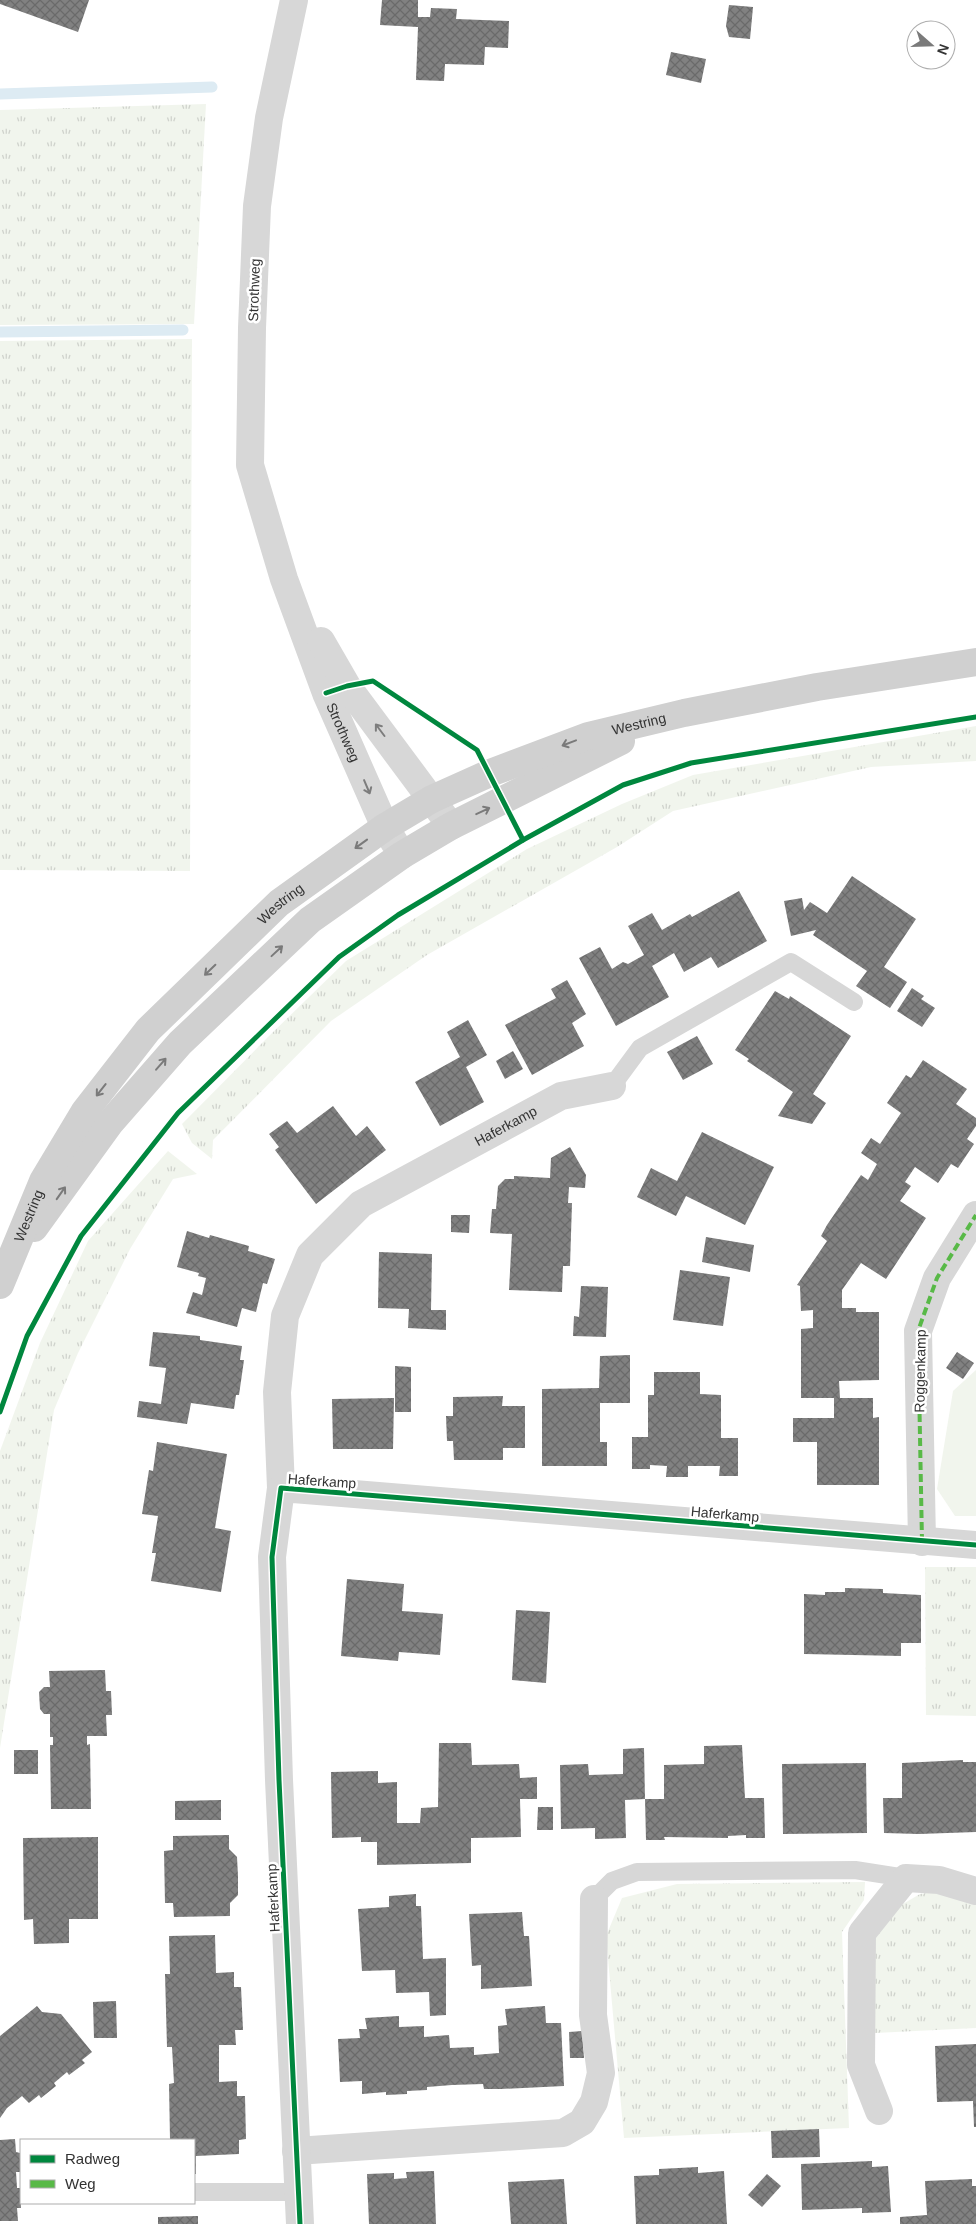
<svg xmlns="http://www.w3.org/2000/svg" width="976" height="2224" font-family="Arial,sans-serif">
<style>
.grass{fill:url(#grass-tufts)}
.park{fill:#f1f5ed}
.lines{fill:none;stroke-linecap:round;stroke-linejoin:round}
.stream{stroke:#ddebf3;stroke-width:11}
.building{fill:url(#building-cross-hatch)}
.lane{stroke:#d7d7d7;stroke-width:18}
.street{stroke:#d7d7d7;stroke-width:28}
.secondary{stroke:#d0d0d0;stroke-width:28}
.quiet{stroke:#58b947;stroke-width:4;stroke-dasharray:8 4;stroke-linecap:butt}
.cycleway-casing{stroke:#fff;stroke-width:8}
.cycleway{stroke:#00873e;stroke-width:5}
.oneway{stroke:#7d7d7d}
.oneway2{stroke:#7a7a7a}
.labels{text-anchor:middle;stroke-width:5;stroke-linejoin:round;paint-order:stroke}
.street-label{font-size:14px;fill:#333;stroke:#fff}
</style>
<defs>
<pattern id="grass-tufts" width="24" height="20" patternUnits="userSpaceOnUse" patternTransform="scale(1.25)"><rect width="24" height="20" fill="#f1f5ed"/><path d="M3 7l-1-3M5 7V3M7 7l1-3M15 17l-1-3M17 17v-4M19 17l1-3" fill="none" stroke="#cfd2cc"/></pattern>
<pattern id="building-cross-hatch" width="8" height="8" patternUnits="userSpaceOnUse" patternTransform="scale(1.25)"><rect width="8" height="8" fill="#818181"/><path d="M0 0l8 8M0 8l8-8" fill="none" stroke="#6a6a6a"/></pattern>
</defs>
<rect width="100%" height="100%" fill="#fff"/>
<g class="grass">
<polygon points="206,104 194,324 0,325 0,110"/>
<polygon points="192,339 190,871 0,870 0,341"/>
<polygon points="976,726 976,761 871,767 673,811 617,847 427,955 331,1021 213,1140 212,1159 192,1143 182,1124 268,1037 346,961 527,849 622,804 693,775"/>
<polygon points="168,1151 197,1174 173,1179 130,1249 78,1353 54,1410 0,1748 0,1451 40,1343 88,1241"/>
<polygon points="925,1567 976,1567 976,1716 926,1715"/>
<polygon points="865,1882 864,1900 842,1932 849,2128 624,2138 606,1936 622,1898 677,1884"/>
<polygon points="939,1891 976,1900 976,2028 875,2033 873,1941 896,1908 920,1894"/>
</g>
<polygon class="park" points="976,1370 976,1516 955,1516 937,1489 953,1391"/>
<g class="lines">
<g class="stream">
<polyline points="0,94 212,87"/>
<polyline points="0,332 183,330"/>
</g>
</g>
<g class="building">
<polygon points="0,0 89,0 78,32 0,4"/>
<polygon points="382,0 418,0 418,17 430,17 431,8 457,9 456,19 509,21 508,48 485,47 484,65 445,64 444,81 416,80 418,27 380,25"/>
<polygon points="729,5 753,7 750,39 729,37 726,26"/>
<polygon points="671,52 706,59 701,83 666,75"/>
<polygon points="852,876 916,919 884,967 907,982 890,1008 856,986 867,971 813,935 816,930 791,936 784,901 802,898 804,910 810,902 827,913"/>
<polygon points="739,891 767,941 718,968 711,957 684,972 674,953 652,966 669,997 616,1026 579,958 600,947 612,969 623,962 628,964 644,955 628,926 652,913 662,930 690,914 692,917"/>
<polygon points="567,980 586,1014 572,1023 584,1046 532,1075 505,1025 556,998 551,989"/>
<polygon points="912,988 924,996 921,999 935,1008 922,1027 897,1011"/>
<polygon points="775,991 789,999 790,996 851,1036 813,1094 826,1103 812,1124 778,1116 793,1092 747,1061 749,1059 735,1050"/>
<polygon points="468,1020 487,1055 466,1067 484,1102 440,1126 415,1082 460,1057 447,1032"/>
<polygon points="697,1036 713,1064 683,1080 667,1052"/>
<polygon points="513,1051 523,1069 505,1079 496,1061"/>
<polygon points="923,1060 967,1089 956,1104 976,1118 976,1126 967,1139 974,1144 958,1168 951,1164 938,1183 915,1167 905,1182 911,1186 900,1201 926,1218 886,1279 861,1263 842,1290 842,1308 856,1308 856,1312 879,1312 879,1380 839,1381 840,1398 873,1398 873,1418 879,1417 879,1485 817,1485 817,1442 793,1442 793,1418 834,1418 834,1398 801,1398 801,1329 813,1328 813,1310 801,1311 800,1286 797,1285 827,1241 821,1236 827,1225 861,1175 868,1180 877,1164 861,1153 871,1138 880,1144 901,1113 887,1103 906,1075 911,1078"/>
<polygon points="333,1106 356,1136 367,1126 386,1150 316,1204 275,1150 279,1147 269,1134 287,1121 297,1133"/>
<polygon points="702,1132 774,1167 745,1225 686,1196 676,1216 637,1197 651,1168 677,1181"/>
<polygon points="570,1147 586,1175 585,1188 569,1187 568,1203 572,1203 570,1266 563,1266 562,1292 509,1290 512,1234 490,1233 492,1209 496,1209 498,1186 505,1179 514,1179 514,1176 550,1178 551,1158"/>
<polygon points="451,1215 470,1215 469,1233 451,1232"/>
<polygon points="187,1231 209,1238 210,1235 249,1246 248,1251 275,1259 267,1284 263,1283 256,1312 242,1308 237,1327 186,1313 193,1292 202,1295 206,1278 198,1276 199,1273 177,1267"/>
<polygon points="706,1237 754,1245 750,1272 702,1262"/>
<polygon points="379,1252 432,1254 431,1310 446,1310 446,1330 408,1328 409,1309 378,1308"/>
<polygon points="680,1270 730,1277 723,1326 673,1320"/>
<polygon points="581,1286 608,1287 606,1337 573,1336 574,1316 579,1317"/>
<polygon points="153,1332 200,1336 200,1340 242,1346 240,1360 244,1360 239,1395 236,1395 234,1409 191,1403 187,1424 137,1417 139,1401 161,1404 166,1368 149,1366"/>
<polygon points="957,1352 974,1363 963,1379 946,1368"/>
<polygon points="630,1355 630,1403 600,1403 600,1442 607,1442 607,1466 542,1466 542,1389 599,1388 600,1356"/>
<polygon points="395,1366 411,1367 411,1412 395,1412"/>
<polygon points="654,1372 700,1372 700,1394 721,1395 721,1438 738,1438 738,1476 719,1476 720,1466 688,1466 688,1477 666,1477 667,1466 650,1465 650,1469 632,1469 632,1437 648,1437 648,1395 654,1395"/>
<polygon points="503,1396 502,1406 525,1406 525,1448 503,1448 503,1460 454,1460 453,1441 447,1441 446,1416 453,1416 453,1397"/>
<polygon points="394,1398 393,1449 333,1449 332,1399"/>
<polygon points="157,1442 227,1454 215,1528 231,1531 221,1592 151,1581 156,1553 152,1553 158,1516 142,1514 149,1470 153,1471"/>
<polygon points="347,1579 404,1584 402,1611 443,1614 440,1655 399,1652 398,1661 341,1656"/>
<polygon points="845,1588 883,1589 883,1593 921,1595 921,1643 901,1643 901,1656 804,1654 804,1594 825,1595 825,1592 845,1592"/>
<polygon points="516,1610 550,1612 546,1683 512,1680"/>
<polygon points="105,1670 106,1691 111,1691 112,1715 106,1715 107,1736 87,1736 87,1745 90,1744 91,1809 51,1809 50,1745 53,1745 53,1737 50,1737 50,1714 44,1714 40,1709 39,1692 44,1687 50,1687 49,1671"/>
<polygon points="439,1743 471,1743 472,1765 519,1764 520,1778 537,1777 537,1799 520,1799 521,1837 471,1838 471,1863 377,1865 377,1842 361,1842 361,1837 332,1838 331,1772 378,1771 378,1783 397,1782 397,1823 420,1823 421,1808 438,1807"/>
<polygon points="742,1745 745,1798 764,1798 765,1838 746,1838 746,1835 728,1836 728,1838 664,1837 665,1840 646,1840 645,1799 625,1800 626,1838 595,1839 595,1828 561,1829 560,1765 588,1764 589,1775 623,1774 623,1749 644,1748 645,1799 664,1799 664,1765 704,1764 704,1746"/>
<rect x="14" y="1750" width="24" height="24"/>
<polygon points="963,1760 963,1762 976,1762 976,1832 919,1834 884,1833 883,1798 902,1798 902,1763"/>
<polygon points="866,1763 867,1833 783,1834 782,1764"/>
<polygon points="221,1800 221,1820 175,1820 175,1801"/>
<polygon points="538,1807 553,1807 553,1830 537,1830"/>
<polygon points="229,1835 229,1849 237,1857 238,1876 238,1895 230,1903 230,1916 174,1917 173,1903 165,1903 164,1851 173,1850 173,1836"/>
<polygon points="98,1837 98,1919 69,1919 69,1943 34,1944 33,1919 24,1920 23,1838"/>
<polygon points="416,1894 416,1906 421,1906 423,1959 446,1958 446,2015 430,2016 429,1992 396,1993 395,1970 362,1971 358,1909 389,1907 389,1896"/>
<polygon points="522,1912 524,1936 529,1936 532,1986 481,1989 481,1965 472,1966 469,1914"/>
<polygon points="215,1935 216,1973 234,1972 234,1987 241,1987 243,2030 235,2030 236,2045 219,2045 219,2082 237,2081 237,2096 245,2096 246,2139 239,2140 239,2154 196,2156 196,2174 194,2174 194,2140 170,2140 169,2084 174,2083 172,2047 167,2047 165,1974 170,1974 169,1936"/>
<polygon points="116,2001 117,2038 94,2038 93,2002"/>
<polygon points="37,2006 42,2012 61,2014 92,2052 82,2060 85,2063 69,2075 67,2072 54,2083 56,2086 41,2098 39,2095 29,2103 22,2096 7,2108 0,2118 0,2036"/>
<polygon points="545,2006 546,2023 561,2023 564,2086 501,2089 484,2089 483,2084 452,2085 427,2087 427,2090 407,2091 407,2094 386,2095 386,2092 362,2094 362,2081 340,2082 338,2039 360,2038 359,2029 367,2029 365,2018 399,2016 399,2027 424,2026 424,2037 449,2035 450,2048 474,2047 474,2055 499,2053 498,2026 507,2025 505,2009"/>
<polygon points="582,2031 584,2058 570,2058 569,2032"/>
<polygon points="976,2044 976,2127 974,2127 973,2101 937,2102 935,2046"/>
<polygon points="819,2129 820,2157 772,2158 771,2131"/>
<polygon points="15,2139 16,2152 20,2153 20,2172 16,2172 17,2188 20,2188 21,2208 17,2208 18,2221 0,2221 0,2140"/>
<polygon points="872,2161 872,2167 888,2166 891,2212 862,2213 862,2208 802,2210 801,2164"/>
<polygon points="698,2167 698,2173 724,2171 727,2224 636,2224 634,2176 659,2175 659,2169"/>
<polygon points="434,2171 436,2224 369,2224 367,2174 394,2173 394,2179 407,2178 406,2172"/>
<polygon points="767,2174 781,2186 762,2207 748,2195"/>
<polygon points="564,2179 567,2224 511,2224 508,2182"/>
<polygon points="972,2179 972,2186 976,2186 976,2224 900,2224 900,2217 927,2215 925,2181"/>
<polygon points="198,2216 198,2224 158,2224 158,2217"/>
</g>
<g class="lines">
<g class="lane">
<polyline points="612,1086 640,1048 791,962 854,1002"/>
<polyline points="594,1899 612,1881 637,1872 855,1870 906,1878"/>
<polyline points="194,2192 297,2192"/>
</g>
<g class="street">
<path id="s1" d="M294,0L269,118L257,206L252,328L250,465L284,579L326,693L385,827L402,855"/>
<polyline points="321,641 347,686 451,826"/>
<path id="s2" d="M281,1488L277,1392L285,1316L310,1255L361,1204L561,1096L612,1086"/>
<polyline points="922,1542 918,1331 937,1278 976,1215"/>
<polyline points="879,2111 861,2065 862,1933 906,1878 939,1880 976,1891"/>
<polyline points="296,2151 563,2133 582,2122 594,2102 601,2073 593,2015 594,1899"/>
<polyline points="300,2224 279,1780 272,1557 281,1488 976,1545"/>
</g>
<g class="secondary">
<polyline points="34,1228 110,1123 180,1043 310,920 402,855 451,826 621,741"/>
<path id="s3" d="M0,1285L43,1181L85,1111L148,1030L279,903L385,827L432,799L490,773L588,736L684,713L817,687L976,662"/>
</g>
<polyline class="quiet" points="922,1542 918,1331 937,1278 976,1215"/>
<defs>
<g id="cycleway">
<polyline points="326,693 347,686 373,681 477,750 523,840"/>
<polyline points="0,1412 27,1336 81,1236 178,1113 339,957 398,915 523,840 623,785 691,763 976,717"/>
<polyline points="300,2224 279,1780 272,1557 281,1488 976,1545"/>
</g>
</defs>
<use href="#cycleway" class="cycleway-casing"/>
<use href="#cycleway" class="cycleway"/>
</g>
<defs><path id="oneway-shaft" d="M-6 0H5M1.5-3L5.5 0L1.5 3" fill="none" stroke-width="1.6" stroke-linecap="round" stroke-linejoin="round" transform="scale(1.25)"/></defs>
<g class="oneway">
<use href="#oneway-shaft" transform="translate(380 730) rotate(-127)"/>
<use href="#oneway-shaft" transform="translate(367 787) rotate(67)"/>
</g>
<g class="oneway2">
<use href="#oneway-shaft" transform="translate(569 743) rotate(159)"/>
<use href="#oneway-shaft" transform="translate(483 811) rotate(-25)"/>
<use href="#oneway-shaft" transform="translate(361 844) rotate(144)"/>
<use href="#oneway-shaft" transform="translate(277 951) rotate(-43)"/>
<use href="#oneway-shaft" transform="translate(210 970) rotate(136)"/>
<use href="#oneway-shaft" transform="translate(161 1064) rotate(-49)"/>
<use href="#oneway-shaft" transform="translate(101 1090) rotate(128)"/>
<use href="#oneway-shaft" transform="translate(61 1193) rotate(-55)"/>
</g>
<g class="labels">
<g class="street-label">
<text transform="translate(254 290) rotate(-88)" y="5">Strothweg</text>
<text dy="5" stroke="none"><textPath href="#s3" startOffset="885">Westring</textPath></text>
<text dy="5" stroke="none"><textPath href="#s1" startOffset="752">Strothweg</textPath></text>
<text dy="5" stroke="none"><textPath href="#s3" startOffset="480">Westring</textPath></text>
<text dy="5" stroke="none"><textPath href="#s2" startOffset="475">Haferkamp</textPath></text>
<text dy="5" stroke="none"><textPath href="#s3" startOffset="75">Westring</textPath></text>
<text transform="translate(920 1371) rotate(-89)" y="5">Roggenkamp</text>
<text transform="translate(322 1481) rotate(4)" y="5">Haferkamp</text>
<text transform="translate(725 1514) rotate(5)" y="5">Haferkamp</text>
<text transform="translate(273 1898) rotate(-93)" y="5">Haferkamp</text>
</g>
</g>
<rect x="20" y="2139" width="175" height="65" fill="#ffffff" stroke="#adadad"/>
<rect x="30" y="2155" width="25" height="8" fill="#00873e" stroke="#adadad"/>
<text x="65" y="2164" font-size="15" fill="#333333">Radweg</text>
<rect x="30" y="2180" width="25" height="8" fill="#58b947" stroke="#adadad"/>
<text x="65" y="2189" font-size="15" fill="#333333">Weg</text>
<g transform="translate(931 45) rotate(110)"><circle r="24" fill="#ffffff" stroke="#adadad"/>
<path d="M0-4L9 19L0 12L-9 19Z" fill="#7a7a7a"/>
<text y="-8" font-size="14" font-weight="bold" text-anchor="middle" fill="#333333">N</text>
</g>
</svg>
